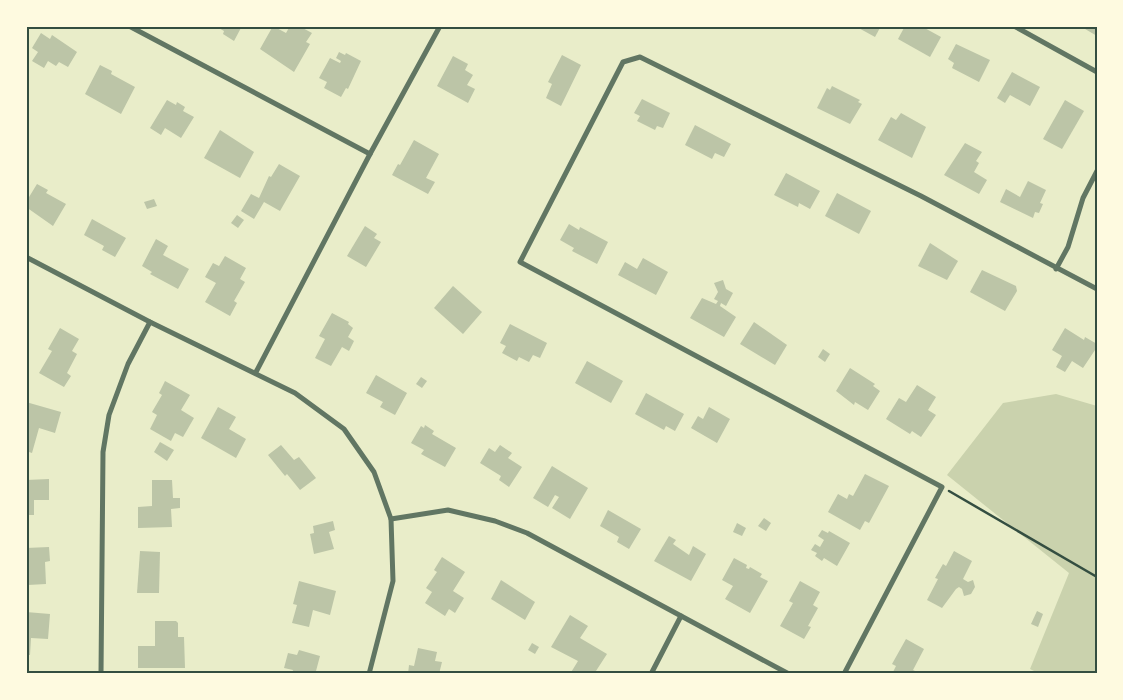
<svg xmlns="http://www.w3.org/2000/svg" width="1123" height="700" font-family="Manrope,sans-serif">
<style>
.green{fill:#cad2ad}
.building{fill:#bcc5a7}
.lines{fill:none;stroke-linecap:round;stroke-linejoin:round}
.path{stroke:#344e41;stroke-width:2.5}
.minor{stroke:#617663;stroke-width:5}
.neatline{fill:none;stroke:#344e41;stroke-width:2}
</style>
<rect width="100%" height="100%" fill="#e9edc9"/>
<polygon class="green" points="1056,394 1097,406 1097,674 1040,674 1030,669 1069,573 947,475 1003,403"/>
<g class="building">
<polygon points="215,26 242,26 234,41 223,34 224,31"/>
<polygon points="273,26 286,33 290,26 299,26 312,33 306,42 310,44 294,72 260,49"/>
<polygon points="855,26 881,26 875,37"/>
<polygon points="905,26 921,26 941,37 930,57 898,39"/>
<polygon points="1080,26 1097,26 1097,36"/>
<polygon points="41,33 50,39 52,35 77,52 68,67 59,62 56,66 48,61 44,68 32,61 38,52 32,48"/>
<polygon points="956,44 990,60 979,82 952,68 954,63 948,59"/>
<polygon points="339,52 345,55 346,53 361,61 348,89 346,88 341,97 324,88 327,82 319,78 330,58 340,63 341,61 336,58"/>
<polygon points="562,55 581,65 561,106 546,98 552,84 548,82"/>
<polygon points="453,56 468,64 465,70 473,75 467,85 475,89 468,103 437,86"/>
<polygon points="100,65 112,71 111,74 135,87 121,114 85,94"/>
<polygon points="1012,72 1040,87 1030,106 1010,95 1005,103 997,98"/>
<polygon points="832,86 860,100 858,102 862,104 850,124 817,108 827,88 830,90"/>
<polygon points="642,99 670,113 663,128 657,126 655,130 637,121 640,116 634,113"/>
<polygon points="167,100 176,105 177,102 185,107 183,111 194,117 181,138 165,128 161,135 150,128"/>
<polygon points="1065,100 1084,111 1062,149 1043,139"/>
<polygon points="901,113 926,127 912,158 878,140 891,117 896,120"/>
<polygon points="695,125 731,144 724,157 715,153 712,159 685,145"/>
<polygon points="220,130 254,152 240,178 204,158"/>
<polygon points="414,140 439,154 426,178 435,182 428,194 392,175 398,164 400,165"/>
<polygon points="965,143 982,152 976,161 979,163 974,172 987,180 979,194 944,175"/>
<polygon points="279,164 300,176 280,211 264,202 254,219 241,211 251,194 259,198 269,176 271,177"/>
<polygon points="786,173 820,191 810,209 799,203 798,207 774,195"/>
<polygon points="1028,181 1046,190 1040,203 1043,204 1039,213 1035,212 1033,218 1000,202 1006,189 1020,197"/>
<polygon points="37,184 48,190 46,193 66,204 53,226 26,207 26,202"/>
<polygon points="837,193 871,211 859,234 825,216"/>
<polygon points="154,199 157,206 147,209 144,202"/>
<polygon points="237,215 244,220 238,228 231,223"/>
<polygon points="92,219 126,238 115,257 102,250 104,246 84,235"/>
<polygon points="569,224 579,230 580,227 608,242 597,264 572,251 574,248 560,240"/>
<polygon points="365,226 377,234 374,238 381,242 366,267 347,256"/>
<polygon points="156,239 168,246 163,255 189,269 178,289 150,274 152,272 142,266"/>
<polygon points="930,243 958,261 947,280 918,266"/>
<polygon points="225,256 246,268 240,279 245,282 234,301 237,303 230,316 205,302 216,283 205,277 213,263 219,266"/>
<polygon points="643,258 668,272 656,295 618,275 625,262 637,269"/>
<polygon points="982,270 1016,286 1017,291 1005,311 970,292"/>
<polygon points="723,280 726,289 733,293 726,306 721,303 720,306 736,317 724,337 690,318 702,298 716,304 718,301 714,299 718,292 714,283"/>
<polygon points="453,286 482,312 463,334 434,308"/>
<polygon points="332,313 349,322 348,324 353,328 348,337 354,341 349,351 342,347 331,366 315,358 325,339 319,336"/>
<polygon points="754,322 787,345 775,365 740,344"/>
<polygon points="510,324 547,343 540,358 533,355 529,362 519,357 517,361 502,353 506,346 500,343"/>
<polygon points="60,328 79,339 72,351 77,354 67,373 71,376 64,387 39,373 52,351 48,349"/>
<polygon points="1065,328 1084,340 1085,337 1097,344 1097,347 1083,368 1072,361 1065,372 1056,367 1062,356 1052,350"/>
<polygon points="823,349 830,354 825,362 818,357"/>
<polygon points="587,361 623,381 611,403 575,383"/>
<polygon points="850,368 875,384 873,386 880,391 868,410 855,402 854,405 836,391"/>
<polygon points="376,375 407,393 395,415 380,407 383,402 366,393"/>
<polygon points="421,377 427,381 422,388 416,384"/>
<polygon points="165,381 190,395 181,410 194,418 183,437 175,433 171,441 150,429 157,415 152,412 162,395 159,393"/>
<polygon points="917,385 936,397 928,410 936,415 921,437 912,431 910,434 886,419 899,398 906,402"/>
<polygon points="646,393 684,414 675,431 666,426 664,430 635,414"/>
<polygon points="26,402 61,412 55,433 39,428 32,453 26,451"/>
<polygon points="218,407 236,417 229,429 246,439 236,458 201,438"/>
<polygon points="709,407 730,419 717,443 691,428 698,416 703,419"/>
<polygon points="425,425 434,431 432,434 456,448 445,467 421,454 424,450 411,443 421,426 424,428"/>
<polygon points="160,442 174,450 167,461 154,452"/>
<polygon points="281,445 294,460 299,457 316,478 300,490 287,474 285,476 268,455"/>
<polygon points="500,445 512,453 508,458 522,467 509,487 499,480 501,476 480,463 489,448 495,452"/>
<polygon points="552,466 588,488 570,519 552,508 559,497 555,495 548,507 533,498"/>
<polygon points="865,474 889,486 869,523 865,521 860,530 828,512 838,494 847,499 849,494 853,496"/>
<polygon points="49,479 49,500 34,500 34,515 26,515 26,480"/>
<polygon points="152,480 172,480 173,498 180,498 180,508 171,509 172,527 138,528 138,507 152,506"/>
<polygon points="608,510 641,529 629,549 617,542 619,537 600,526"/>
<polygon points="764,518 771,523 766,531 758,526"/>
<polygon points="333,521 335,530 329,532 334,549 314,554 310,534 314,533 313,526"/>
<polygon points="737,523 746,528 742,536 733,532"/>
<polygon points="822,530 828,533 829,531 850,543 837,566 824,558 822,561 815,556 817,553 811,550 815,544 820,547 824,540 818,536"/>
<polygon points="669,536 676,540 673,544 689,555 693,546 706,554 691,581 654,561"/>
<polygon points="49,547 50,561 45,562 46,584 28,585 26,548"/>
<polygon points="140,551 160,552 159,593 137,593"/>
<polygon points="954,551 972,561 963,579 968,582 973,580 975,587 971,594 964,596 962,589 959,587 956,589 942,608 927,600 938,579 935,578 943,564 946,566"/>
<polygon points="442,557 465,572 453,591 464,598 455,613 449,609 445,616 425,603 432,592 426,588 437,572 434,570"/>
<polygon points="734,558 747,565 746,568 749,569 750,567 762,574 760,577 768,581 750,613 725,599 733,586 722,580"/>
<polygon points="501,580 535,602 525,620 491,599"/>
<polygon points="299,581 336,591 330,615 313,610 309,627 292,623 297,605 293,604"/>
<polygon points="800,581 820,592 813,605 818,608 808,626 811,627 804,639 780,626 793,603 789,601"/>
<polygon points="1037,611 1043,614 1038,627 1031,624"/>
<polygon points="26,612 50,614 48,639 31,638 30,655 26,655"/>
<polygon points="570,615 588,626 580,638 607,654 594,674 570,674 578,661 551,647"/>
<polygon points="155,621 176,621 178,623 178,637 184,637 185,668 138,668 138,646 155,646"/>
<polygon points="906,639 924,649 913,670 915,671 914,674 892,674 896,666 892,664"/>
<polygon points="532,643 539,647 535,654 528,650"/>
<polygon points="418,648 437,652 435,661 442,662 439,674 408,674 409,665 414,666"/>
<polygon points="299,650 320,656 316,671 313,671 312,674 292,674 293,670 284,668 288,653 297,655"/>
</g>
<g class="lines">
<polyline class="path" points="949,491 1097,577"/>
<g class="minor">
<polyline points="129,26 370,154"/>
<polyline points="1014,26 1097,72"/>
<polyline points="26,257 150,322 295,393 344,429 374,472 391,519 393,581 369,674"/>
<polyline points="1056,269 1068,247 1083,198 1097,171"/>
<polyline points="256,372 370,154 440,26"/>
<polyline points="391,519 448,510 495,521 527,533 789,674"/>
<polyline points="101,674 103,452 109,415 128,364 150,322"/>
<polyline points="651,674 681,616"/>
<polyline points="844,674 942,487 520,262 623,62 640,57 921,196 1097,289"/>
</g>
</g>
<rect width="1123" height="700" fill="none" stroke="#fefae0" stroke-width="55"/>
<rect x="28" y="28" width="1068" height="644" class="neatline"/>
</svg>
